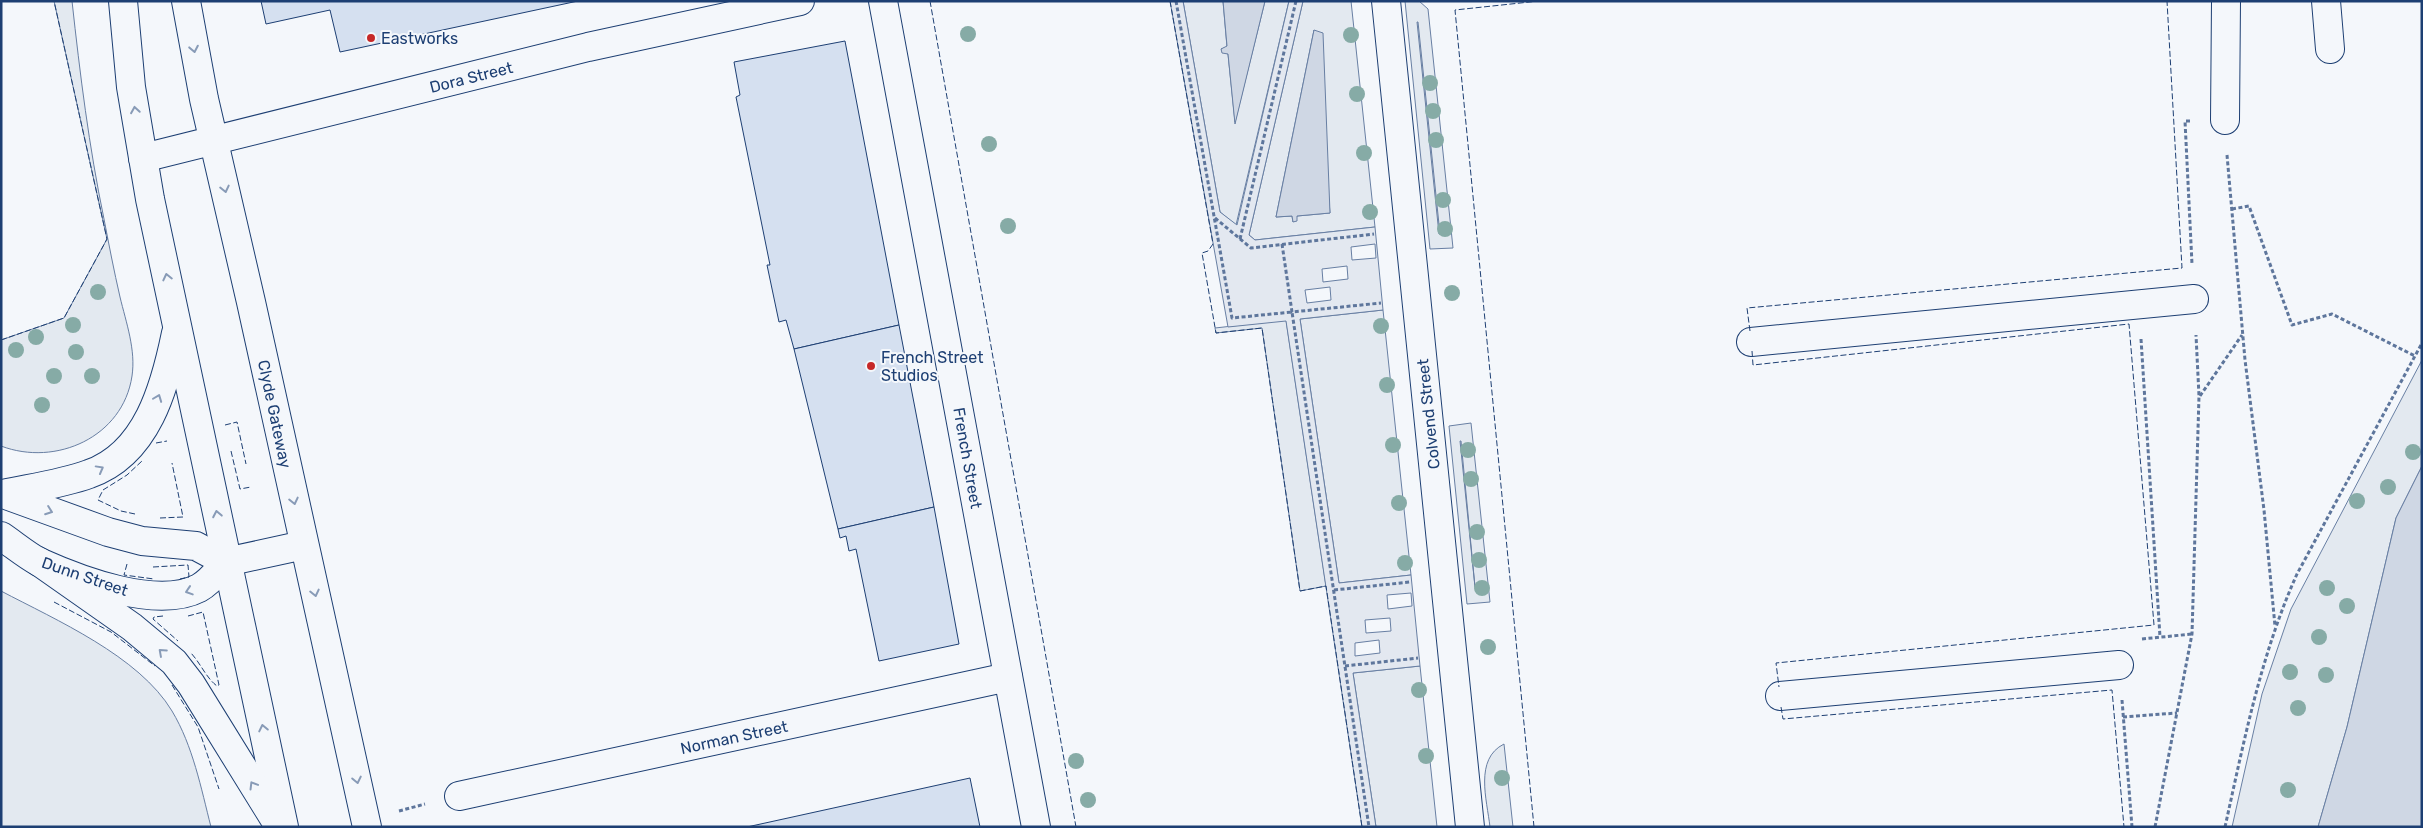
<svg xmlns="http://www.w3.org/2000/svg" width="2423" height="828" font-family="Rubik,sans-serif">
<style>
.green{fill:#e3e9f0;stroke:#687fa3;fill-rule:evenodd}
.parking{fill:#e3e8f0;stroke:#687fa3;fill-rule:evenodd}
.water{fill:#cfd7e4;stroke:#687fa3}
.building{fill:#d5e0f0;stroke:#1d3f73}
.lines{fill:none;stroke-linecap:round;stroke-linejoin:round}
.minor-casing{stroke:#1d3f73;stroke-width:30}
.major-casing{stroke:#1d3f73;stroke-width:30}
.path{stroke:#5e769c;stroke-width:3;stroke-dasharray:4 2.5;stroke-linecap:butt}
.minor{stroke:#f4f7fb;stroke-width:28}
.major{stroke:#f4f7fb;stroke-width:28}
.fence{stroke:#1d3f73;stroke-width:1;stroke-dasharray:6 2.5;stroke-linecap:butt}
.tree{fill:#86aba6}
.oneway{stroke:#889bb7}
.poi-dot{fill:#c62828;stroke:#f4f7fb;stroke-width:2}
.labels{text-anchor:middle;stroke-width:4;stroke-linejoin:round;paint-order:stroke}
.poi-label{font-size:16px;fill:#1d3f73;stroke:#f4f7fb;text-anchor:start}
.street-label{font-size:16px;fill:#1d3f73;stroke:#f4f7fb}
</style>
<rect width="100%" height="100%" fill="#f4f7fb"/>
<g class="green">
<path d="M54,1H72C80,74 89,147 104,219C109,245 114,271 120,297C126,322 136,350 132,376C123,437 56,467 1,446V340L64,318L107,239Z"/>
<polygon points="1183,1 1223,1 1227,47 1221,49 1228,54 1235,122 1265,1 1289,1 1236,225 1220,212"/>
<path d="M1303,1H1351L1375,227L1255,240L1249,235ZM1314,30L1330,213L1297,216L1293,222L1292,216L1276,217Z"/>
<polygon points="1405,1 1419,1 1428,9 1453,248 1430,249"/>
<polygon points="1383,310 1411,575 1339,583 1300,319"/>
<polygon points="1286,320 1326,586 1300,591 1262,328 1216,333 1215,328"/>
<polygon points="2422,360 2422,466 2396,518 2347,727 2318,827 2232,827 2262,694 2291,609"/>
<polygon points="1471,423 1490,602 1467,604 1449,426"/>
<path d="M1,591C56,620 139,656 172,711C193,746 201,788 211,827H1Z"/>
<polygon points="1420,666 1437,827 1376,827 1353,673"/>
<path d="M1504,744L1513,827H1490C1487,800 1474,759 1504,744Z"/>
</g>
<path class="parking" d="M1170,1H1183L1220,212L1237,225L1289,1H1303L1249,235L1255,240L1375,227L1383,310L1300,319L1339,583L1411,575L1420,666L1353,673L1376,827H1362L1286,321L1228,327ZM1375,244L1376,258L1352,260L1351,247ZM1347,266L1348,279L1323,282L1322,269ZM1330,287L1331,300L1307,303L1305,290ZM1411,593L1412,606L1388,609L1387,595ZM1390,618L1391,631L1366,633L1365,620ZM1379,640L1380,653L1355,656V643Z"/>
<g class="water">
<polygon points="1223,1 1265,1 1235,124 1228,54 1222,53 1221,49 1227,46"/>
<polygon points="1417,22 1418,22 1440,234 1439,234"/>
<polygon points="1314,30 1323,33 1330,213 1297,216 1297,221 1293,222 1292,216 1276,217"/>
<polygon points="1460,441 1461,441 1475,587"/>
<polygon points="2422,466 2422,827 2318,827 2347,727 2396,518"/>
</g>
<g class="building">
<polygon points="261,1 578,1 340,52 330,10 266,24"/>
<polygon points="845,41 899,325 794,349 786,320 779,322 767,265 770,265 736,97 740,95 734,62"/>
<polygon points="899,325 934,507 838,529 794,349"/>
<polygon points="934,507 959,644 879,661 856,549 849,551 846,536 840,538 838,529"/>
<polygon points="970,778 980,827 747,827"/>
</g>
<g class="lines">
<defs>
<g id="minor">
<polyline points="883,1 1036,827"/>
<polyline points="1386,1 1470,827"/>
<polyline points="2326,1 2330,49"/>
<polyline points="2225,120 2226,1"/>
<polyline points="143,158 588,47 800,1"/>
<polyline points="1751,342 2194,299"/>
<polyline points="1780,696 2119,665"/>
<polyline points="459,796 1008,677"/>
</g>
<g id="major">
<polyline points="123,1 131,87 150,199 284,827"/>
<polyline points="186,1 204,99 251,302 367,827"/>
<path d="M3,494C31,488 62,484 89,474C147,454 165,387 176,333"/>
<polyline points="3,494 108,532 142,541 196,546 226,562"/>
<path d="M1,536C13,544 26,555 39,562C79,580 157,610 199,588C210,582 218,571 226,562"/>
<polyline points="38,561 132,627 174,662 191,684 277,823"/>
<polyline points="226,562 304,545"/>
</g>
</defs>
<use href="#minor" class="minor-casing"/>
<use href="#major" class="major-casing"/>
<g class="path">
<polyline points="1176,1 1232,318 1292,312 1369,827"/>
<polyline points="2190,121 2185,121 2192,264"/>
<polyline points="2227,155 2245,360 2264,510 2275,626"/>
<polyline points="2232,209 2249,206 2292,325 2332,314 2415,356"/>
<polyline points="1215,218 1251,248 1374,234"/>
<polyline points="1240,239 1296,1"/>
<polyline points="1282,244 1292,312 1381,303"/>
<polyline points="2141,339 2160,637"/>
<polyline points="2200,396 2242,335"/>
<polyline points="1334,590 1410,582"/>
<polyline points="2142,639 2192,634"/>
<polyline points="1345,666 1418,658"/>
<polyline points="2122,700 2132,827"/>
<polyline points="2123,717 2177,713"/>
<polyline points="399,811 425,804"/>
<polyline points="2155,827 2192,634 2199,396 2196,335"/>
<path d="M2225,827C2244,741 2261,654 2297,574L2422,343"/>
</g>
<use href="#minor" class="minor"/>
<use href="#major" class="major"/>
<g class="fence">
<polyline points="930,1 1076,827"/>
<polyline points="1170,1 1213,244 1208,251 1202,253 1216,333 1262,328 1300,591 1326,586 1362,827"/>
<polyline points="1750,331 1747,308 2182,268 2167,1"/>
<polyline points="1,340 64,318 107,239 54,1"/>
<polyline points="1752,351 1753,365 2129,324 2154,625 1776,663 1779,687"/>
<polyline points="225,425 237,422 246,464"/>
<polyline points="156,443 167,441"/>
<polyline points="231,451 240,489 251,487"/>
<polyline points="135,514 121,511 98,500 103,490 127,475 142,461"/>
<polyline points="160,518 183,517 172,463"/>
<polyline points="127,564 124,575 154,579"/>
<polyline points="153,567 188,565 189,577 180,579"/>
<polyline points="54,602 111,632 155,666"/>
<polyline points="163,616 154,617 153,619 178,641"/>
<path d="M188,616L203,612L219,685L217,686C206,678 200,662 190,652"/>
<polyline points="172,685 198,727 219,789"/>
<polyline points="1781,707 1783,719 2112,690 2124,827"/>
<polyline points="1534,827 1455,10 1539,1"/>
</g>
</g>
<g class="tree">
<circle cx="968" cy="34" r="8"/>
<circle cx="1351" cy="35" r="8"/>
<circle cx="1430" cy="83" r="8"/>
<circle cx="1357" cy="94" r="8"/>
<circle cx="1433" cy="111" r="8"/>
<circle cx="1436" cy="140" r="8"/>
<circle cx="989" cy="144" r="8"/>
<circle cx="1364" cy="153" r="8"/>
<circle cx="1443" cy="200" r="8"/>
<circle cx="1370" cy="212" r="8"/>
<circle cx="1008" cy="226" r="8"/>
<circle cx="1445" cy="229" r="8"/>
<circle cx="98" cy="292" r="8"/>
<circle cx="1452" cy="293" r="8"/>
<circle cx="73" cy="325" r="8"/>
<circle cx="1381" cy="326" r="8"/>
<circle cx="36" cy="337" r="8"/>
<circle cx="16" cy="350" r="8"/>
<circle cx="76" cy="352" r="8"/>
<circle cx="54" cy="376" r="8"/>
<circle cx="92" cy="376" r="8"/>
<circle cx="1387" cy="385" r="8"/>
<circle cx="42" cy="405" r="8"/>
<circle cx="1393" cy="445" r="8"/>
<circle cx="1468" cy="450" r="8"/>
<circle cx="2413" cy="452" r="8"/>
<circle cx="1471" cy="479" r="8"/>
<circle cx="2388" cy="487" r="8"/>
<circle cx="2357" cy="501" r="8"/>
<circle cx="1399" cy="503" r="8"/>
<circle cx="1477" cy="532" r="8"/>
<circle cx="1479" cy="560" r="8"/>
<circle cx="1405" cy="563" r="8"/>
<circle cx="1482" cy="588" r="8"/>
<circle cx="2327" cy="588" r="8"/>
<circle cx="2347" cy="606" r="8"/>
<circle cx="2319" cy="637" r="8"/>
<circle cx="1488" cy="647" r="8"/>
<circle cx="2290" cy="672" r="8"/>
<circle cx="2326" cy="675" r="8"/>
<circle cx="1419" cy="690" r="8"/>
<circle cx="2298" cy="708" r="8"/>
<circle cx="1426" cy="756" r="8"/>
<circle cx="1076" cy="761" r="8"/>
<circle cx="1502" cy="778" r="8"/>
<circle cx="2288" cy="790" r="8"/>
<circle cx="1088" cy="800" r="8"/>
</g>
<defs><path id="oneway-chevron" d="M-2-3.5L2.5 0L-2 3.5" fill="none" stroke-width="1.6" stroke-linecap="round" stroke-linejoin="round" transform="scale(1.25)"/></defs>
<g class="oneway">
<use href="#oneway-chevron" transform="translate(194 49) rotate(79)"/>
<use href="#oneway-chevron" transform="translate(135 110) rotate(-99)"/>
<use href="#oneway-chevron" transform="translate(225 189) rotate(77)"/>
<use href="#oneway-chevron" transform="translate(167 277) rotate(-103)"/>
<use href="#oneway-chevron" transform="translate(158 398) rotate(-69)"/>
<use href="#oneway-chevron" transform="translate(100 469) rotate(-29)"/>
<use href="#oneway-chevron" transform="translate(294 501) rotate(77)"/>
<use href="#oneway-chevron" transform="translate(49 511) rotate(20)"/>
<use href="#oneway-chevron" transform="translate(217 514) rotate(-101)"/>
<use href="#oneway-chevron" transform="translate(189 591) rotate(162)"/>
<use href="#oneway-chevron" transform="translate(315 593) rotate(77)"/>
<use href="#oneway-chevron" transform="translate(162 652) rotate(-138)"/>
<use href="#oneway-chevron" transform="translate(263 728) rotate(-102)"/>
<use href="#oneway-chevron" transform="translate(357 780) rotate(78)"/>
<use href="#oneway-chevron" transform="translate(253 785) rotate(-121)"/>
</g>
<g class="poi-dot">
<circle cx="371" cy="38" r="5"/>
<circle cx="871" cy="366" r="5"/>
</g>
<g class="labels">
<g class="poi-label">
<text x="381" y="44">Eastworks</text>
<text x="881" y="363">French Street<tspan x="881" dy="18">Studios</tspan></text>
</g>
<g class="street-label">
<text transform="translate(471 77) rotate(-14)" y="6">Dora Street</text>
<text transform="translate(275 414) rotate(78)" y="6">Clyde Gateway</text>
<text transform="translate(1428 414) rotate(-96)" y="6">Colvend Street</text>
<text transform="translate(968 458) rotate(80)" y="6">French Street</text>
<text transform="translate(85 576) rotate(19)" y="6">Dunn Street</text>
<text transform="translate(734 737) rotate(-12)" y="6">Norman Street</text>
</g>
</g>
<rect width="2423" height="828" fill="none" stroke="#1d3f73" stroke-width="5"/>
</svg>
